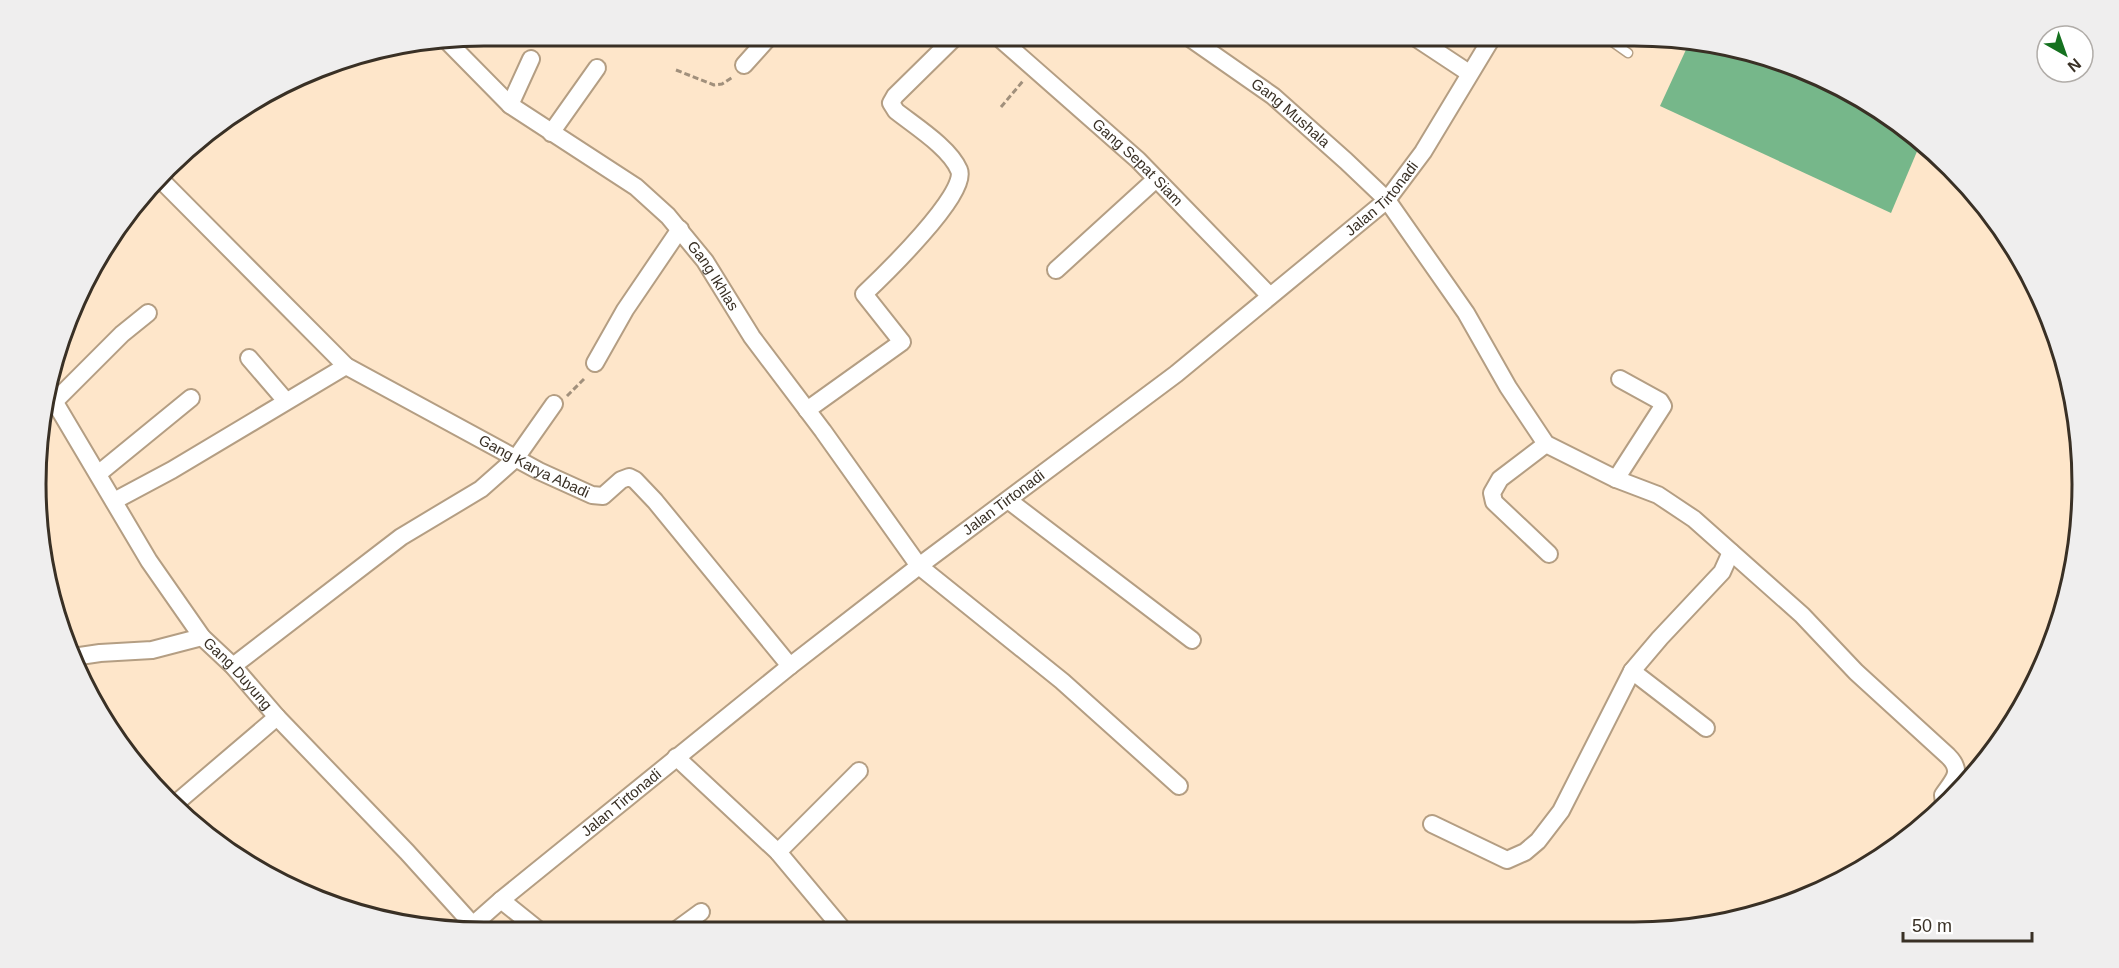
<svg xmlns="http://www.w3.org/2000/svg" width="2119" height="968" font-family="Arial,sans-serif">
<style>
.forest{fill:#76b78a}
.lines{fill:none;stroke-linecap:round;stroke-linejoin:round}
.service-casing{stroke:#b49e83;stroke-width:11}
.minor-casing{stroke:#b49e83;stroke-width:20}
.path{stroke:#a1907c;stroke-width:3;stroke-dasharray:6 3;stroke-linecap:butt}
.service{stroke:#fff;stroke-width:8}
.minor{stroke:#fff;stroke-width:16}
.labels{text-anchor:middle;stroke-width:6;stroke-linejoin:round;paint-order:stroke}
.street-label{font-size:15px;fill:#393025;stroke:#fff}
.rim{fill:none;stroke:#393025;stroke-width:3}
</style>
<rect width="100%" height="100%" fill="#fee6ca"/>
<polygon class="forest" points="1690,41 1722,45 1806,70 1884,111 1921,142 1891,213 1660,106"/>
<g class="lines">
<defs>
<polyline id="service" points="1604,36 1628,53"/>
<g id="minor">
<path id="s1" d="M997,36L1138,160L1270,296"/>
<path id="s2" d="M1187,36L1273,96L1346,161L1387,200L1466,313L1508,387L1546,444L1616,479L1658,495L1694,519L1802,615L1856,672L1948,756C1964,772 1953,780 1943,795L1944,803"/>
<polyline points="1413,36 1469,73"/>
<path id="s3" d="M448,42L510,105L636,187L668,216L705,261L752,337L823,431L919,566L1062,681L1179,786"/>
<polyline points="744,65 770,36"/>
<polyline points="510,105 531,59"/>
<polyline points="551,133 597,68"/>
<path id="s4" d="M165,184L346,366L539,471L592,495L603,496L621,480L629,477L635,480L655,501L790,666"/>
<polyline points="1056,270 1156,179"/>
<polyline points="249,358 286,401"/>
<polyline points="595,363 625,310 680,229"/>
<path id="s5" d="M47,389L149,561L202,637L233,666L277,717L407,852L473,925"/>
<polyline points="55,401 122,334 148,313"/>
<path d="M807,410L902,342L864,294C882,277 969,193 959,170C950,148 915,126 896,111L891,103L895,96L956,36"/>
<polyline points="1546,444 1500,479 1492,493 1494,502 1549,554"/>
<polyline points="98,474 191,398"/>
<polyline points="1616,479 1663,406 1660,401 1620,379"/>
<polyline points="1008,500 1192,640"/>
<polyline points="114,501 172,470 346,366"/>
<polyline points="73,657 100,653 152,650 202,637"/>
<polyline points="233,666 401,537 481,489 516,458 554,404"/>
<polyline points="1632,671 1706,728"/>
<polyline points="676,757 778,852 844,931"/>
<polyline points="175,804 277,717"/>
<polyline points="1432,824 1507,860 1525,852 1538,841 1561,811 1632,671 1660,638 1722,572 1731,552"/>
<polyline points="778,852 859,771"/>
<polyline points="501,900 541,932"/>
<path id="s6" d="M467,930L501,900L790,666L919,566L1176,374L1387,200L1423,152L1493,36"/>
<polyline points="675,931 701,912"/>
</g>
</defs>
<use href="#service" class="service-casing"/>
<use href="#minor" class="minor-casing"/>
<g class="path">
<polyline points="676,70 714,85 722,84 733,77"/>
<polyline points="1001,107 1023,81"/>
<polyline points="567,396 586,377"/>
</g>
<use href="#service" class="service"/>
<use href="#minor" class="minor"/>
</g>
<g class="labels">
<g class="street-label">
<text dy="5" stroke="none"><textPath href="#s2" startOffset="129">Gang Mushala</textPath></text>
<text dy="5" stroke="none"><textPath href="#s1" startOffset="189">Gang Sepat Siam</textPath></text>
<text dy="5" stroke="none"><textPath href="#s6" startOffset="1172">Jalan Tirtonadi</textPath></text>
<text dy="5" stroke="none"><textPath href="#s3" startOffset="357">Gang Ikhlas</textPath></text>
<text dy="5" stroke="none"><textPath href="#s4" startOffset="470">Gang Karya Abadi</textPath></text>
<text dy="5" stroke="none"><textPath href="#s6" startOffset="686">Jalan Tirtonadi</textPath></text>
<text dy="5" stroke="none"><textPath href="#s5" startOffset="344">Gang Duyung</textPath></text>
<text dy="5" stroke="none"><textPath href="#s6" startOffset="200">Jalan Tirtonadi</textPath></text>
</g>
</g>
<path d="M0 0H2119V968H0ZM484 46H1634A438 438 0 0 1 2072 484V484A438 438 0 0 1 1634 922H484A438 438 0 0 1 46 484V484A438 438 0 0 1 484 46Z" fill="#efeeee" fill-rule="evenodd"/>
<path class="rim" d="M484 46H1634A438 438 0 0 1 2072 484V484A438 438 0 0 1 1634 922H484A438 438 0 0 1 46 484V484A438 438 0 0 1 484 46Z"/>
<g transform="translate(2065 54) rotate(140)"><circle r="28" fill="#ffffff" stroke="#b0aca8" stroke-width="1.5"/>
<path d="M0-4.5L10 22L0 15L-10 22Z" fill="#15711f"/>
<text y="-9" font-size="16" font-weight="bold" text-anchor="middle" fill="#393025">N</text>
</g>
<path d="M1903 932v9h129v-9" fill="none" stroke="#393025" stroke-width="3"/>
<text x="1912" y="932" font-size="18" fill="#393025" stroke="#ffffff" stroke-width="4.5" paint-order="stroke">50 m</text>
</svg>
